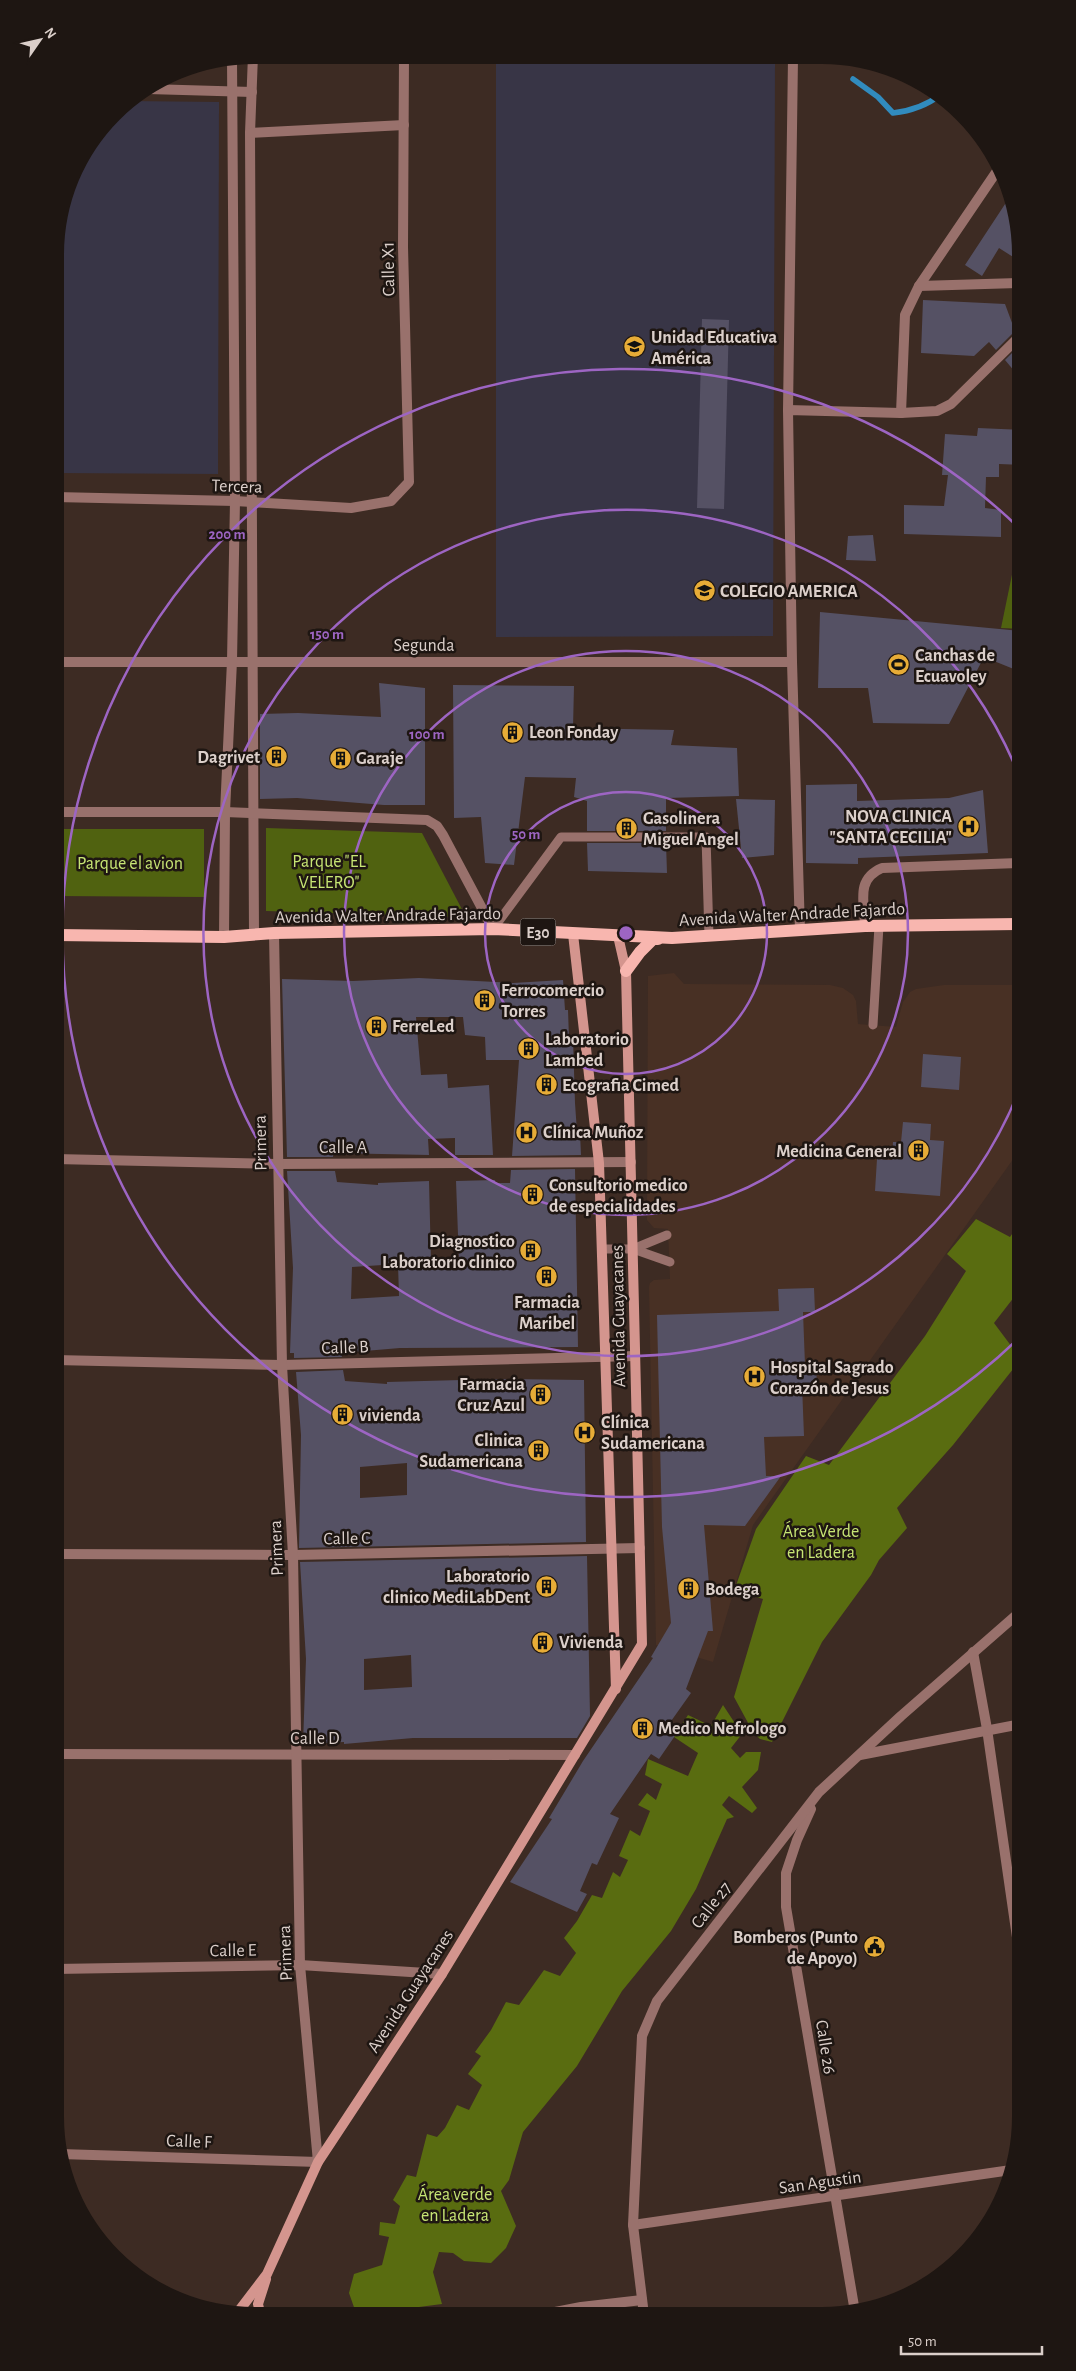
<svg xmlns="http://www.w3.org/2000/svg" width="1076" height="2371" font-family="'Alegreya Sans',sans-serif">
<style>
.built{fill:#483024}
.education{fill:#383546}
.green{fill:#506210}
.forest{fill:#596c10}
.lines{fill:none;stroke-linecap:round;stroke-linejoin:round}
.stream{stroke:#318bbe;stroke-width:5.5}
.building{fill:#555164;fill-rule:evenodd}
.lane{stroke:#99716c;stroke-width:9}
.street{stroke:#99716c;stroke-width:10}
.secondary{stroke:#d4958e;stroke-width:10}
.primary{stroke:#f8b6af;stroke-width:12}
.ring{fill:none;stroke:#9d65c3;stroke-width:2.5}
.labels{text-anchor:middle;stroke-width:5;stroke-linejoin:round;paint-order:stroke}
.shield{fill:#1e1612;stroke:#a29893;stroke-width:1}
.shield-label{font-size:16px;font-weight:bold;fill:#dbcfca}
.street-label{font-size:18px;fill:#dbcfca;stroke:#1e1612}
.poi-label{font-size:18px;font-weight:bold;fill:#dbcfca;stroke:#1e1612;text-anchor:start}
.park-label{font-size:18px;fill:#c7e574;stroke:#1e1612}
.centre{fill:#9d65c3;stroke:#1e1612;stroke-width:2.5}
.ring-label{font-size:15px;text-anchor:middle;font-weight:bold;fill:#9d65c3;stroke:#1e1612;stroke-width:5;stroke-linejoin:round;paint-order:stroke}
</style>
<rect width="100%" height="100%" fill="#3d2b23"/>
<polygon class="built" points="674,973 684,984 830,985 843,988 853,995 856,1001 858,1024 896,1027 903,1002 910,992 916,989 944,985 1021,985 1021,1148 753,1525 713,1662 656,1645 649,1287 650,1283 654,1280 670,1279 668,1229 654,1228 647,1220 648,976"/>
<g class="education">
<polygon points="496,57 775,58 773,636 496,637"/>
<polygon points="128,101 219,102 218,474 55,473 55,240 76,165 122,104"/>
</g>
<g class="green">
<polygon points="1021,531 1021,629 1001,628"/>
<polygon points="266,828 422,833 466,917 266,911"/>
<polygon points="55,829 204,829 204,897 55,896"/>
</g>
<g class="forest">
<polygon points="976,1219 1010,1237 1021,1221 1021,1295 1018,1292 994,1323 1021,1359 953,1445 897,1508 907,1528 879,1560 871,1575 822,1642 772,1742 760,1739 753,1732 734,1697 763,1599 734,1591 756,1529 806,1456 829,1465 925,1336 966,1271 947,1254"/>
<polygon points="723,1705 742,1734 731,1748 740,1758 746,1752 761,1752 758,1770 742,1787 757,1808 752,1813 729,1796 722,1805 734,1817 727,1819 696,1889 671,1931 622,1991 577,2066 523,2132 509,2180 501,2191 516,2226 506,2248 491,2263 464,2261 453,2253 439,2252 433,2272 442,2304 373,2313 356,2313 349,2293 354,2274 382,2265 389,2237 379,2235 380,2222 395,2224 400,2206 393,2200 407,2175 416,2177 427,2134 437,2137 445,2128 457,2105 469,2110 482,2085 468,2074 481,2056 475,2052 491,2030 506,2002 519,2005 544,1970 560,1976 576,1953 564,1938 577,1921 592,1895 602,1898 613,1872 620,1877 628,1860 619,1856 630,1830 640,1836 650,1811 638,1805 647,1793 656,1800 662,1784 645,1775 648,1759 688,1776 698,1753 674,1737 688,1715 711,1726"/>
</g>
<g class="lines">
<path class="stream" d="M853,79L878,97L893,113C910,111 926,106 940,95"/>
</g>
<g class="building">
<polygon points="1011,195 1014,202 1021,262 999,248 982,276 965,265"/>
<polygon points="923,300 1005,304 1015,331 996,350 989,342 974,356 921,353"/>
<polygon points="702,319 729,320 724,509 697,508"/>
<polygon points="1020,345 1021,347 1021,379 1005,360"/>
<polygon points="978,428 1021,430 1021,465 999,464 999,477 986,477 985,508 1001,510 1001,537 904,534 904,505 944,506 948,475 942,475 945,434 977,436"/>
<polygon points="873,535 876,561 846,560 848,536"/>
<polygon points="820,612 1021,631 1021,672 984,657 949,724 873,723 868,688 818,688"/>
<polygon points="379,683 425,688 425,805 384,805 297,798 260,799 260,714 298,713 381,717"/>
<polygon points="453,685 574,686 573,728 674,730 671,745 737,748 739,796 666,798 666,831 587,831 587,801 574,797 576,778 525,777 514,865 485,863 481,817 454,818"/>
<polygon points="857,784 857,801 949,798 983,790 988,853 858,858 858,864 806,863 806,785"/>
<polygon points="736,799 775,800 774,855 742,858"/>
<polygon points="587,843 666,843 667,873 588,871"/>
<polygon points="419,978 513,983 563,980 565,1010 568,1010 569,1038 573,1038 575,1103 577,1132 580,1133 581,1155 512,1156 519,1060 486,1060 485,1037 465,1035 463,1017 416,1017 421,1075 447,1074 448,1088 489,1085 493,1155 455,1155 455,1138 428,1139 429,1155 333,1153 333,1157 287,1157 282,979 353,981"/>
<polygon points="923,1054 961,1057 959,1090 921,1087"/>
<polygon points="903,1122 931,1124 930,1140 944,1141 940,1196 875,1191 877,1159 892,1160 893,1142 901,1142"/>
<path d="M575,1169L578,1347L400,1348L341,1353L342,1357L294,1358V1353H290L293,1268L287,1171H335L337,1182L378,1185V1183L429,1181L431,1262H459L456,1181L495,1180V1183H510L511,1170ZM398,1264L399,1296L351,1299L352,1267Z"/>
<polygon points="814,1288 815,1312 803,1312 805,1365 816,1365 817,1385 802,1385 804,1436 764,1437 766,1476 781,1476 745,1526 704,1525 713,1631 708,1631 686,1689 691,1693 669,1724 679,1730 659,1759 651,1754 610,1814 619,1818 597,1865 592,1863 580,1891 587,1894 577,1912 510,1882 552,1819 549,1818 583,1761 653,1658 651,1657 671,1623 662,1527 657,1315 779,1311 778,1289"/>
<path d="M343,1370L345,1381L387,1384V1382L498,1379L584,1380L586,1542L299,1548L301,1435L296,1372ZM407,1463V1495L360,1498V1467Z"/>
<path d="M587,1556L590,1716L577,1738H413L344,1744V1742L303,1744L306,1659L300,1562ZM411,1655L412,1687L364,1690V1659Z"/>
</g>
<g class="lines">
<g class="lane">
<polyline points="493,929 561,837 706,837 709,936"/>
<polyline points="873,1025 879,926"/>
<polyline points="602,1249 633,1249 670,1262"/>
<polyline points="633,1249 667,1235"/>
</g>
<g class="street">
<polyline points="253,55 250,133 254,935"/>
<polyline points="148,89 252,92"/>
<polyline points="250,133 404,125"/>
<polyline points="919,286 1021,283"/>
<polyline points="788,410 793,58"/>
<polyline points="901,413 905,315 919,286 999,168"/>
<polyline points="55,497 235,501 351,508 391,501 409,482 403,247 404,56"/>
<polyline points="55,662 792,662"/>
<polyline points="55,812 225,812 427,820 437,826 443,835 493,929"/>
<path d="M865,926C864,901 856,879 882,868L1021,863"/>
<polyline points="800,931 792,662 788,410 901,413 937,411 951,404 1021,335"/>
<polyline points="224,937 225,812 232,661 235,501 232,59"/>
<polyline points="55,1159 277,1164 631,1162"/>
<polyline points="55,1360 282,1365 635,1356"/>
<polyline points="55,1554 293,1555 640,1548"/>
<polyline points="973,1652 987,1729 1021,1965"/>
<polyline points="55,1754 575,1755"/>
<polyline points="860,1755 1021,1724"/>
<polyline points="811,1809 797,1840 786,1873 786,1907 855,2312"/>
<polyline points="55,1969 300,1965 442,1974"/>
<polyline points="60,2154 318,2162 300,1965 293,1555 282,1365 274,933"/>
<polyline points="633,2225 1011,2170"/>
<polyline points="545,2314 581,2307 642,2300"/>
<polyline points="644,2315 633,2225 642,2036 657,2001 819,1792 901,1716 1021,1611"/>
</g>
<g class="secondary">
<polyline points="573,934 599,1163 616,1689"/>
<polyline points="238,2312 267,2274 318,2162 442,1974 642,1644 626,971 618,936"/>
<polyline points="260,2313 258,2304 266,2279"/>
</g>
<g class="primary">
<polyline points="55,935 224,937 274,933 493,929 672,938 865,926 1021,924"/>
<polyline points="626,971 640,952 653,939 658,939"/>
</g>
</g>
<g class="ring">
<circle cx="626" cy="933" r="141"/>
<circle cx="626" cy="933" r="282"/>
<path d="M1020 1088A423 423 0 1 1 1020 778"/>
<path d="M1018 1339A564 564 0 1 1 1018 527"/>
</g>
<defs>
<symbol id="university-disc" viewBox="-11 -11 22 22"><circle r="9.5" fill="#e7ac37" stroke="#1e1612"/><path d="M0-5L7-2L0 1L-7-2ZM-4 1L0 2.5L4 1V4Q0 6-4 4Z" fill="#111"/></symbol>
<symbol id="school-disc" viewBox="-11 -11 22 22"><circle r="9.5" fill="#e7ac37" stroke="#1e1612"/><path d="M0-5L7-2L0 1L-7-2ZM-4 1L0 2.5L4 1V4Q0 6-4 4Z" fill="#111"/></symbol>
<symbol id="stadium-disc" viewBox="-11 -11 22 22"><circle r="9.5" fill="#e7ac37" stroke="#1e1612"/><path d="M0-5a6.5 5 0 1 0 0 10a6.5 5 0 1 0 0-10ZM-3.5-1.8h7v3.6h-7Z" fill="#111"/></symbol>
<symbol id="building-disc" viewBox="-11 -11 22 22"><circle r="9.5" fill="#e7ac37" stroke="#1e1612"/><path d="M-4-6H4V6H1V3H-1V6H-4ZM-2.5-4.3h1.7v1.8h-1.7ZM.8-4.3h1.7v1.8H.8ZM-2.5-1h1.7V.8h-1.7ZM.8-1h1.7V.8H.8Z" fill="#111"/></symbol>
<symbol id="hospital-disc" viewBox="-11 -11 22 22"><circle r="9.5" fill="#e7ac37" stroke="#1e1612"/><path d="M-5-5h3v3.5h4V-5h3V5h-3V1.5h-4V5h-3Z" fill="#111"/></symbol>
<symbol id="civic-disc" viewBox="-11 -11 22 22"><circle r="9.5" fill="#e7ac37" stroke="#1e1612"/><path d="M-.6-6.5H3V-4.5H.6V-3L4-1V1h2V6H-6V1h2V-1L-.6-3ZM-1.2 2.5V6h2.4V2.5Z" fill="#111"/></symbol>
</defs>
<g fill-rule="evenodd">
<use href="#university-disc" x="622" y="334" width="25" height="25"/>
<use href="#school-disc" x="692" y="578" width="25" height="25"/>
<use href="#stadium-disc" x="886" y="652" width="25" height="25"/>
<use href="#building-disc" x="500" y="720" width="25" height="25"/>
<use href="#building-disc" x="264" y="744" width="25" height="25"/>
<use href="#building-disc" x="328" y="746" width="25" height="25"/>
<use href="#hospital-disc" x="956" y="814" width="25" height="25"/>
<use href="#building-disc" x="614" y="816" width="25" height="25"/>
<use href="#building-disc" x="472" y="988" width="25" height="25"/>
<use href="#building-disc" x="364" y="1014" width="25" height="25"/>
<use href="#building-disc" x="516" y="1036" width="25" height="25"/>
<use href="#building-disc" x="534" y="1072" width="25" height="25"/>
<use href="#hospital-disc" x="514" y="1120" width="25" height="25"/>
<use href="#building-disc" x="906" y="1138" width="25" height="25"/>
<use href="#building-disc" x="520" y="1182" width="25" height="25"/>
<use href="#building-disc" x="518" y="1238" width="25" height="25"/>
<use href="#building-disc" x="534" y="1264" width="25" height="25"/>
<use href="#hospital-disc" x="742" y="1364" width="25" height="25"/>
<use href="#building-disc" x="528" y="1382" width="25" height="25"/>
<use href="#building-disc" x="330" y="1402" width="25" height="25"/>
<use href="#hospital-disc" x="572" y="1420" width="25" height="25"/>
<use href="#building-disc" x="526" y="1438" width="25" height="25"/>
<use href="#building-disc" x="534" y="1574" width="25" height="25"/>
<use href="#building-disc" x="676" y="1576" width="25" height="25"/>
<use href="#building-disc" x="530" y="1630" width="25" height="25"/>
<use href="#building-disc" x="630" y="1716" width="25" height="25"/>
<use href="#civic-disc" x="862" y="1934" width="25" height="25"/>
</g>
<g class="labels">
<rect class="shield" x="520.5" y="918.5" width="35" height="27" rx="4"/>
<g class="shield-label">
<text x="538" y="938">E30</text>
</g>
<g class="street-label">
<text transform="translate(388 269) rotate(-91)" y="6">Calle X1</text>
<text transform="translate(237 486) rotate(2)" y="6">Tercera</text>
<text x="424" y="651">Segunda</text>
<text transform="translate(792 914) rotate(-3)" y="6">Avenida Walter Andrade Fajardo</text>
<text transform="translate(388 915) rotate(-1)" y="6">Avenida Walter Andrade Fajardo</text>
<text transform="translate(260 1143) rotate(-91)" y="6">Primera</text>
<text x="343" y="1153">Calle A</text>
<text transform="translate(618 1316) rotate(-91)" y="6">Avenida Guayacanes</text>
<text transform="translate(345 1347) rotate(-2)" y="6">Calle B</text>
<text transform="translate(347 1538) rotate(-1)" y="6">Calle C</text>
<text transform="translate(276 1548) rotate(-92)" y="6">Primera</text>
<text x="315" y="1744">Calle D</text>
<text transform="translate(711 1905) rotate(-52)" y="6">Calle 27</text>
<text transform="translate(233 1950) rotate(-1)" y="6">Calle E</text>
<text transform="translate(285 1953) rotate(-92)" y="6">Primera</text>
<text transform="translate(410 1991) rotate(-57)" y="6">Avenida Guayacanes</text>
<text transform="translate(826 2047) rotate(81)" y="6">Calle 26</text>
<text transform="translate(189 2141) rotate(2)" y="6">Calle F</text>
<text transform="translate(820 2182) rotate(-8)" y="6">San Agustin</text>
</g>
<g class="poi-label">
<text x="651" y="343">Unidad Educativa<tspan x="651" dy="21">América</tspan></text>
<text x="720" y="597">COLEGIO AMERICA</text>
<text x="915" y="661">Canchas de<tspan x="915" dy="21">Ecuavoley</tspan></text>
<text x="529" y="738">Leon Fonday</text>
<text x="260" y="763" text-anchor="end">Dagrivet</text>
<text x="356" y="764">Garaje</text>
<text x="952" y="822" text-anchor="end">NOVA CLINICA<tspan x="952" dy="21">"SANTA CECILIA"</tspan></text>
<text x="643" y="824">Gasolinera<tspan x="643" dy="21">Miguel Angel</tspan></text>
<text x="501" y="996">Ferrocomercio<tspan x="501" dy="21">Torres</tspan></text>
<text x="392" y="1032">FerreLed</text>
<text x="545" y="1045">Laboratorio<tspan x="545" dy="21">Lambed</tspan></text>
<text x="562" y="1091">Ecografia Cimed</text>
<text x="543" y="1138">Clínica Muñoz</text>
<text x="902" y="1157" text-anchor="end">Medicina General</text>
<text x="549" y="1191">Consultorio medico<tspan x="549" dy="21">de especialidades</tspan></text>
<text x="515" y="1247" text-anchor="end">Diagnostico<tspan x="515" dy="21">Laboratorio clinico</tspan></text>
<text x="547" y="1308" text-anchor="middle">Farmacia<tspan x="547" dy="21">Maribel</tspan></text>
<text x="770" y="1373">Hospital Sagrado<tspan x="770" dy="21">Corazón de Jesus</tspan></text>
<text x="525" y="1390" text-anchor="end">Farmacia<tspan x="525" dy="21">Cruz Azul</tspan></text>
<text x="359" y="1421">vivienda</text>
<text x="601" y="1428">Clínica<tspan x="601" dy="21">Sudamericana</tspan></text>
<text x="523" y="1446" text-anchor="end">Clinica<tspan x="523" dy="21">Sudamericana</tspan></text>
<text x="530" y="1582" text-anchor="end">Laboratorio<tspan x="530" dy="21">clinico MediLabDent</tspan></text>
<text x="705" y="1595">Bodega</text>
<text x="559" y="1648">Vivienda</text>
<text x="658" y="1734">Medico Nefrologo</text>
<text x="858" y="1943" text-anchor="end">Bomberos (Punto<tspan x="858" dy="21">de Apoyo)</tspan></text>
</g>
<g class="park-label">
<text x="329" y="867">Parque "EL<tspan x="329" dy="21">VELERO"</tspan></text>
<text x="130" y="869">Parque el avion</text>
<text x="821" y="1537">Área Verde<tspan x="821" dy="21">en Ladera</tspan></text>
<text x="455" y="2200">Área verde<tspan x="455" dy="21">en Ladera</tspan></text>
</g>
</g>
<path d="M0 0H1076V2371H0ZM254 64H822A190 190 0 0 1 1012 254V2117A190 190 0 0 1 822 2307H254A190 190 0 0 1 64 2117V254A190 190 0 0 1 254 64Z" fill="#1e1612" fill-rule="evenodd"/>
<circle cx="626" cy="933" r="8" class="centre"/>
<g class="ring-label">
<text x="227" y="539">200 m</text>
<text x="327" y="639">150 m</text>
<text x="427" y="739">100 m</text>
<text x="526" y="839">50 m</text>
</g>
<g transform="translate(40 40) rotate(56)" stroke="#1e1612" stroke-width="4" paint-order="stroke">
<path d="M0-4L9 19L0 12L-9 19Z" fill="#dbcfca"/>
<text y="-8" font-size="14" font-weight="bold" text-anchor="middle" fill="#dbcfca">N</text>
</g>
<path d="M901 2346v8h141v-8" fill="none" stroke="#dbcfca" stroke-width="2.5"/>
<text x="908" y="2346" font-size="15" fill="#dbcfca" stroke="#1e1612" stroke-width="4" paint-order="stroke">50 m</text>
</svg>
